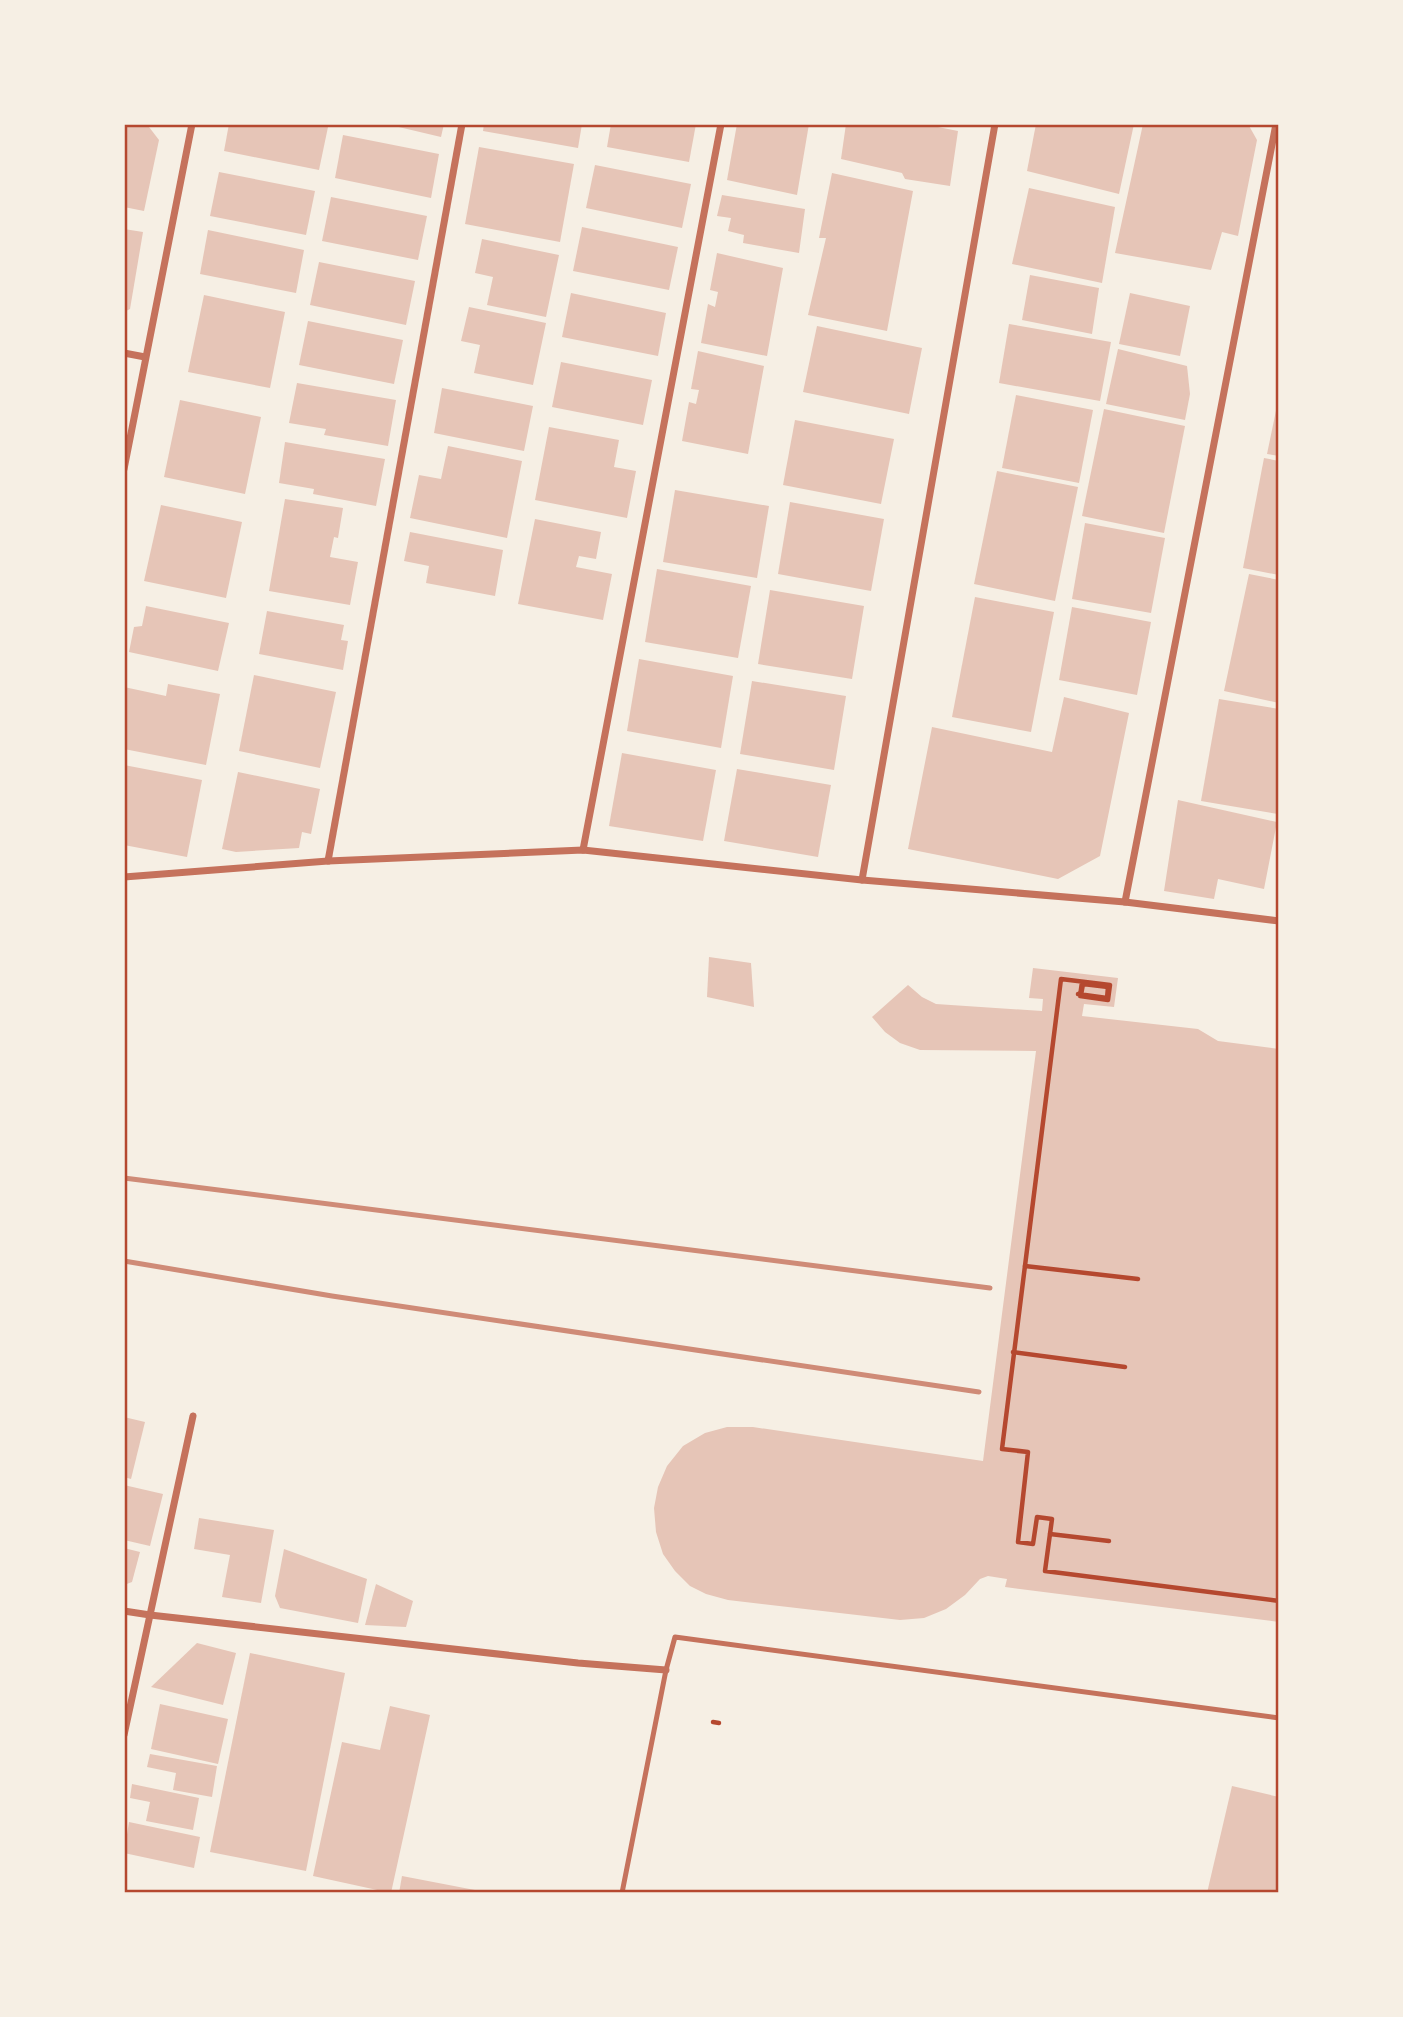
<svg xmlns="http://www.w3.org/2000/svg" width="1403" height="2017" font-family="'Nunito Sans',sans-serif">
<style>
.building{fill:#e6c5b7}
.lines{fill:none;stroke-linecap:round;stroke-linejoin:round}
.path{stroke:#b5482f;stroke-width:4.5}
.service{stroke:#c5725c;stroke-width:5}
.minor{stroke:#c5725c;stroke-width:7}
.rail{stroke:#cf8b77;stroke-width:5}
.neatline{fill:none;stroke:#b5482f;stroke-width:2.5}
</style>
<rect width="100%" height="100%" fill="#f6efe4"/>
<g class="building">
<polygon points="124,124 149,127 159,140 144,211 124,207"/>
<polygon points="229,124 316,124 328,127 319,170 224,151"/>
<polygon points="386,124 444,124 441,137"/>
<polygon points="484,124 582,124 578,148 483,131"/>
<polygon points="611,124 696,124 689,162 607,147"/>
<polygon points="737,124 809,124 797,195 727,180"/>
<polygon points="846,124 923,124 958,131 950,186 905,179 902,173 841,159"/>
<polygon points="1036,124 1134,124 1119,194 1027,171"/>
<polygon points="1143,124 1248,124 1257,140 1238,236 1222,232 1211,270 1115,253"/>
<polygon points="343,135 439,154 431,198 335,178"/>
<polygon points="479,147 574,164 560,242 465,224"/>
<polygon points="595,165 691,184 682,228 586,208"/>
<polygon points="219,172 315,191 306,235 210,216"/>
<polygon points="832,173 913,191 887,331 808,315 826,238 819,238"/>
<polygon points="1029,188 1115,207 1102,283 1012,264"/>
<polygon points="722,195 805,209 799,253 743,243 744,235 728,231 731,218 717,216"/>
<polygon points="331,197 427,216 418,260 322,241"/>
<polygon points="582,227 678,247 669,290 573,271"/>
<polygon points="124,229 143,232 130,309 124,312"/>
<polygon points="208,230 304,250 296,293 200,274"/>
<polygon points="482,239 559,255 546,317 487,305 493,277 475,273"/>
<polygon points="717,253 783,268 767,356 701,343 708,304 715,307 718,292 710,290"/>
<polygon points="319,262 415,281 406,325 310,305"/>
<polygon points="1030,275 1099,288 1092,334 1022,320"/>
<polygon points="571,293 666,313 658,356 562,337"/>
<polygon points="1130,293 1190,306 1180,356 1119,344"/>
<polygon points="204,295 285,312 270,388 188,372"/>
<polygon points="469,307 546,323 533,385 474,373 480,345 461,341"/>
<polygon points="308,321 403,340 394,384 299,365"/>
<polygon points="1009,324 1111,342 1100,401 999,383"/>
<polygon points="817,326 922,348 909,414 803,392"/>
<polygon points="1118,349 1187,366 1190,394 1185,420 1106,404"/>
<polygon points="698,351 764,366 748,454 682,441 689,402 696,404 699,390 691,389"/>
<polygon points="561,362 652,380 643,425 552,407"/>
<polygon points="297,383 396,400 388,446 324,435 326,429 289,423"/>
<polygon points="442,388 533,406 524,451 434,433"/>
<polygon points="1016,395 1093,410 1079,483 1002,468"/>
<polygon points="180,400 261,417 245,494 164,477"/>
<polygon points="1278,401 1279,401 1279,456 1267,454"/>
<polygon points="1104,409 1185,426 1164,533 1082,516"/>
<polygon points="795,420 894,439 881,504 783,485"/>
<polygon points="549,427 619,440 614,467 636,471 627,518 535,500"/>
<polygon points="285,442 385,459 376,506 313,494 314,489 279,483"/>
<polygon points="448,446 522,461 507,538 410,518 419,475 441,479"/>
<polygon points="1264,458 1279,461 1279,575 1243,568"/>
<polygon points="997,471 1078,487 1055,601 974,584"/>
<polygon points="675,490 769,506 757,578 663,562"/>
<polygon points="285,499 343,508 338,538 334,537 330,557 358,562 350,605 269,591"/>
<polygon points="790,502 884,519 871,591 778,574"/>
<polygon points="161,505 242,522 226,598 144,581"/>
<polygon points="535,519 601,532 596,559 579,556 576,567 612,574 603,620 518,604"/>
<polygon points="1085,523 1165,538 1151,613 1072,599"/>
<polygon points="410,532 503,550 495,596 426,583 429,566 404,561"/>
<polygon points="657,569 751,586 738,658 645,642"/>
<polygon points="1249,574 1279,580 1279,703 1224,691"/>
<polygon points="770,590 864,606 852,679 758,664"/>
<polygon points="975,597 1054,612 1031,732 952,717"/>
<polygon points="146,606 229,623 218,671 129,652 134,627 142,626"/>
<polygon points="1072,607 1151,622 1137,695 1059,680"/>
<polygon points="267,611 344,625 341,640 348,641 343,670 259,654"/>
<polygon points="639,659 733,676 721,748 627,731"/>
<polygon points="254,675 336,692 320,768 239,751"/>
<polygon points="752,681 846,696 834,770 740,754"/>
<polygon points="168,684 220,694 206,765 124,749 124,687 166,696"/>
<polygon points="1064,697 1129,713 1100,856 1058,879 908,849 932,727 1052,752"/>
<polygon points="1219,699 1279,709 1278,814 1201,801"/>
<polygon points="622,753 716,770 703,841 609,826"/>
<polygon points="124,765 202,780 187,857 124,845"/>
<polygon points="737,769 831,785 818,857 724,841"/>
<polygon points="238,772 320,789 311,834 302,832 299,848 236,852 222,849"/>
<polygon points="1178,800 1277,822 1264,889 1218,879 1214,899 1164,891"/>
<polygon points="709,957 751,963 754,1007 707,997"/>
<polygon points="1033,968 1118,978 1114,1007 1084,1004 1082,1016 1198,1029 1218,1041 1279,1049 1279,1622 1005,1587 1007,1579 988,1576 980,1579 965,1595 946,1609 924,1618 900,1620 728,1600 706,1594 690,1586 675,1571 663,1554 656,1532 654,1508 658,1487 667,1466 683,1446 705,1433 727,1427 753,1427 983,1461 1036,1051 920,1050 900,1043 885,1032 872,1017 908,985 922,997 936,1004 1042,1011 1043,999 1029,998"/>
<polygon points="124,1417 145,1422 131,1479 124,1477"/>
<polygon points="124,1485 163,1494 150,1546 124,1540"/>
<polygon points="199,1518 274,1530 261,1603 222,1597 230,1555 194,1549"/>
<polygon points="124,1548 140,1552 132,1582 124,1585"/>
<polygon points="284,1549 367,1579 358,1623 280,1608 275,1596"/>
<polygon points="376,1584 413,1601 406,1627 365,1625"/>
<polygon points="197,1643 236,1653 223,1705 151,1687"/>
<polygon points="250,1653 345,1673 306,1871 210,1852"/>
<polygon points="160,1704 228,1719 218,1764 151,1749"/>
<polygon points="390,1706 430,1715 391,1893 313,1876 342,1742 380,1750"/>
<polygon points="150,1754 217,1766 212,1797 173,1790 176,1773 147,1767"/>
<polygon points="132,1784 199,1798 193,1830 146,1821 150,1802 130,1798"/>
<polygon points="1232,1786 1279,1797 1279,1893 1207,1893"/>
<polygon points="129,1822 200,1837 194,1868 124,1853"/>
<polygon points="402,1876 480,1891 480,1893 399,1893"/>
</g>
<g class="lines">
<g class="path">
<polyline points="1078,994 1107,998 1108,987 1083,984 1081,995 1107,999 1109,986 1082,983 1081,996 1108,999 1109,985 1082,982 1080,996 1108,1000 1110,985 1061,979 1002,1449 1028,1452 1018,1542 1033,1544 1037,1517 1052,1519 1045,1571 1279,1601"/>
<polyline points="1025,1266 1138,1279"/>
<polyline points="1013,1352 1125,1367"/>
<polyline points="1050,1534 1109,1541"/>
<polyline points="713,1722 719,1723"/>
</g>
<polyline class="service" points="622,1893 666,1670 675,1637 1279,1718"/>
<g class="minor">
<polyline points="124,353 145,357"/>
<polyline points="124,469 192,124"/>
<polyline points="583,850 721,124"/>
<polyline points="328,861 462,124"/>
<polyline points="124,877 328,861 583,850 862,880 1125,902 1279,921"/>
<polyline points="862,880 995,124"/>
<polyline points="1125,902 1276,124"/>
<polyline points="193,1416 150,1615 578,1663 666,1670"/>
<polyline points="124,1611 150,1615 124,1735"/>
</g>
<g class="rail">
<polyline points="124,1178 990,1288"/>
<polyline points="124,1261 332,1296 979,1392"/>
</g>
</g>
<rect width="1403" height="2017" fill="none" stroke="#f6efe4" stroke-width="252"/>
<rect x="126" y="126" width="1151" height="1765" class="neatline"/>
</svg>
